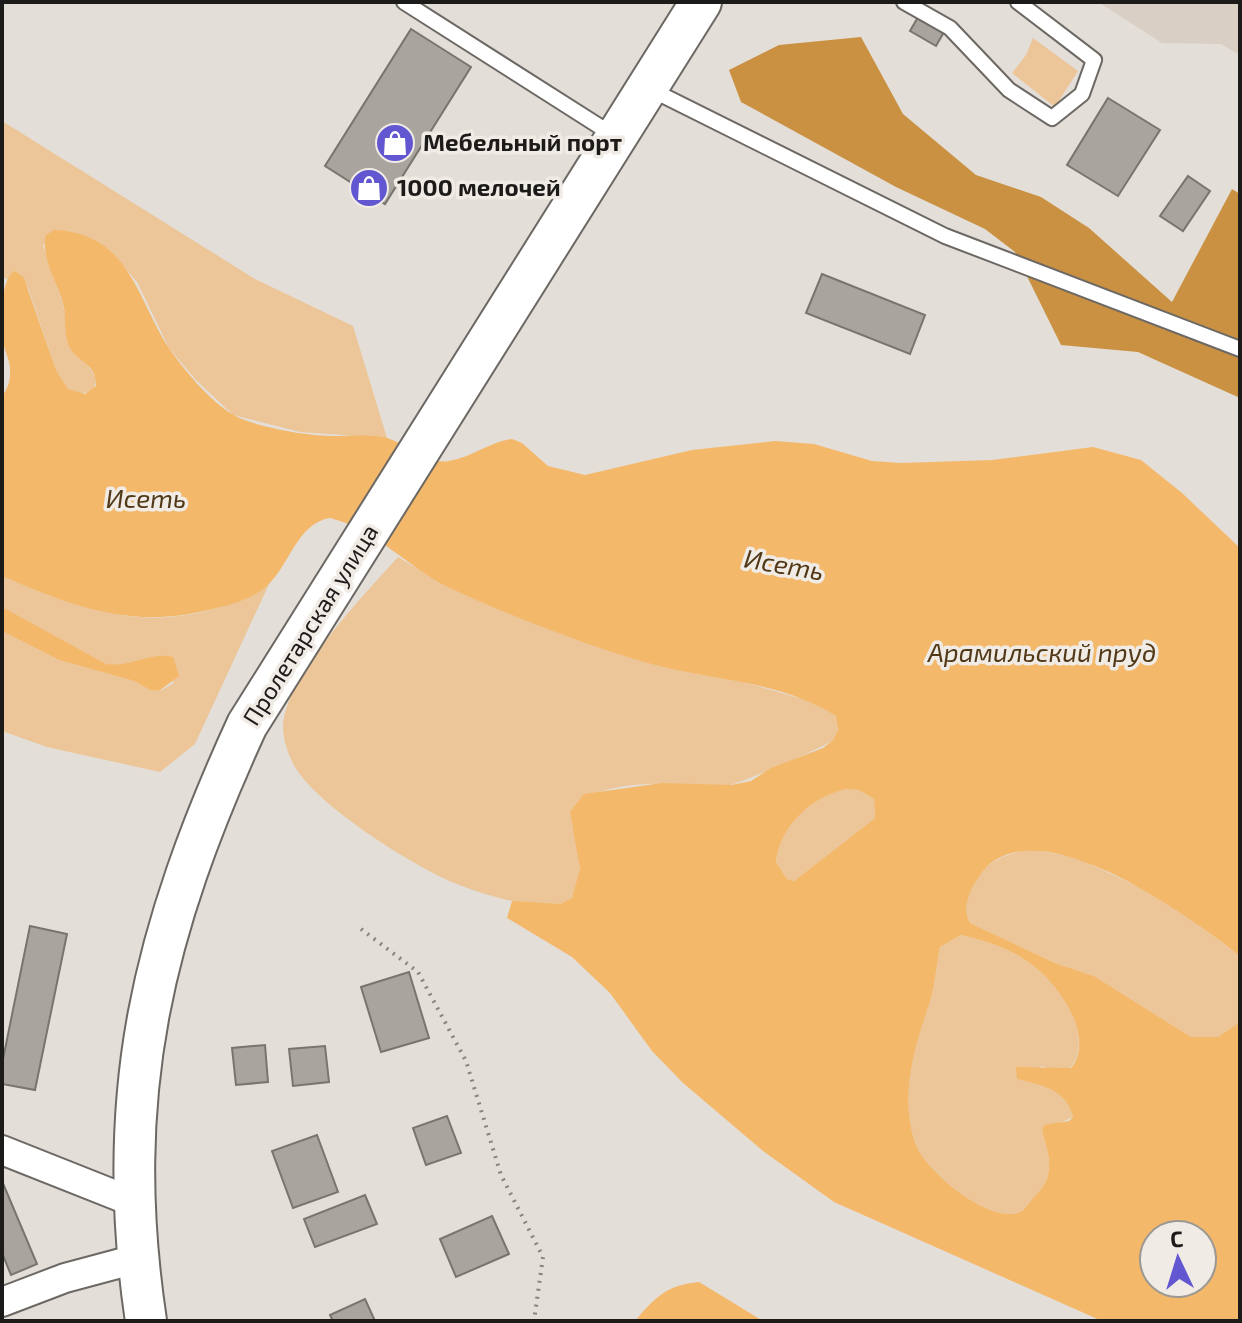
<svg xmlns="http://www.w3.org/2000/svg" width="1242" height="1323" font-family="'Exo 2',sans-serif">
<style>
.built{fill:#d9cfc4}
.green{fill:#ecc698}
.forest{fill:#ca9142}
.water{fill:#f4b86a;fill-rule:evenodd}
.building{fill:#a9a49e;stroke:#78746e;stroke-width:2}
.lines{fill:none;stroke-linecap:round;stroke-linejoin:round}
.lane-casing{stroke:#6c6863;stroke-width:18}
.street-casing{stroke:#6c6863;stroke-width:32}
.secondary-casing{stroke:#6c6863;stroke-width:44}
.path{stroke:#878480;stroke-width:4;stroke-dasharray:2 6;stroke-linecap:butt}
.lane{stroke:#fff;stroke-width:14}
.street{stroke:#fff;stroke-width:28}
.secondary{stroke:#fff;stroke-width:40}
.labels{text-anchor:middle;stroke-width:7;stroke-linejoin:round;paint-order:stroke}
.poi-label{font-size:24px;font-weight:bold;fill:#1d1b19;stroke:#f0ebe5;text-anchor:start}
.street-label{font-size:24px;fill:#1d1b19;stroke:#f0ebe5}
.water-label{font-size:26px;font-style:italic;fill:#513918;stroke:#f0ebe5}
</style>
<rect width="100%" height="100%" fill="#e3ded8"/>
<polygon class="built" points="1098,2 1240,2 1240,55 1221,44 1162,43"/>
<g class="green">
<polygon points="1033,38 1078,71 1055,107 1012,73 1026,55"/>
<polygon points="2,121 255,279 353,326 387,438 300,432 233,415 195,379 169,348 137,282 117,259 88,237 43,245 63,305 72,351 81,356 97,379 93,391 79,394 68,389 56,370 28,287 4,278 2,283"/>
<path d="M398,557L449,587L644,662L730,678L816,703L837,716C838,724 839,732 834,739C830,745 737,785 729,785C689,786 646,779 606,790C594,793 581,805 570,812C573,834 591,884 569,900C544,917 460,888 435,874C396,854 329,811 302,777C292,765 283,744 283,727C285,676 365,594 398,557Z"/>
<path d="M2,576C97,617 174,641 269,584L195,744L160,772L47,747L2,731V631L59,660L134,681L150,690L160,691L174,683L147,658C137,662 128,666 116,666C85,664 29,625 2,607Z"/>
<path d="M847,789L859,790L874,799L875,818L794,881L787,879L776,862C781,825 811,797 847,789Z"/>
<path d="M1029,849L1077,858L1162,898L1240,956V1022L1218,1037H1191L1094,976L1055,963L970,923C959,901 977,869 999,859C1008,854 1019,852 1029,849Z"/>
<path d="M961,935C987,941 1014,950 1035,967C1061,988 1095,1038 1070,1068L1057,1071L1042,1066L1017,1079C1042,1086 1065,1088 1073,1117L1042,1131C1050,1158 1056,1176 1034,1197C1030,1201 1026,1208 1022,1211C993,1227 930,1174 918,1149C914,1142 911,1129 910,1120C902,1061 928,1004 940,947Z"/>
</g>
<polygon class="forest" points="861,37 903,114 976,175 1041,197 1089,228 1172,302 1232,189 1240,194 1240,398 1138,352 1061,345 1015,252 985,229 896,187 741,102 729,70 779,45"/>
<g class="water">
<path d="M54,230C130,233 137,300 169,348C185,371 209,400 232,414C253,427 309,436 333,436C350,436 370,434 387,438C407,444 427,465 449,461C471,458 489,442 512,439L522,443L548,466L585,475L692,450L775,441L814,444L872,461L901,463L992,460L1093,447L1141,460L1182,493L1240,548V956C1192,918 1028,797 978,878C969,891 962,908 970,923L1055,963L1094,976L1191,1037H1218L1240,1022V1321H1102L834,1202L763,1151L682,1082L652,1051L610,993L572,957L507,918L512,901L560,904L572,898L580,869L570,812L584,794L662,783L731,785L751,781L771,768L823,748L833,740L838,730L836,716C779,680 708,680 644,662C583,644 508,615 450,588C408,568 376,529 330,518C298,523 290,563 269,584C257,596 237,603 220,607C138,631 78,609 2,576V397C7,389 10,383 10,373C11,361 5,353 3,342C0,325 0,278 15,271L24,278L56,370L68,389L85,394L96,386C98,365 76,361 69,346C64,334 66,320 64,308C59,284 40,258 46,235ZM847,789L859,790L874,799L875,818L794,881L787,879L776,862C781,825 811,797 847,789ZM961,935C987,941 1014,950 1035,967C1061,988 1095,1038 1071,1068L1016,1067L1017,1079C1042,1086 1065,1088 1073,1117L1069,1121L1044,1125L1042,1131C1050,1158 1056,1176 1034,1197C1030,1201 1026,1208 1022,1211C993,1227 930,1174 918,1149C914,1142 911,1129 910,1120C904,1077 917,1041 930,1001C935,984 936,965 940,947ZM1154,1235H1202V1283H1154Z"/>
<path d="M2,607L106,664C131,668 150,651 173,657L179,676L159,691L150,690L134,681L59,660L2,631Z"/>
<path d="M699,1282L763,1321H635C655,1297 667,1285 699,1282Z"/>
</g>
<g class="building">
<polygon points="918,17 944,32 936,46 910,31"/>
<polygon points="411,29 471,67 385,204 325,166"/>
<polygon points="1108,98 1160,130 1118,196 1067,165"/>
<polygon points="1188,176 1210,191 1183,231 1160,216"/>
<polygon points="822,274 925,315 910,354 806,313"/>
<polygon points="30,926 67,934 35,1090 2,1084 2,1064"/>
<polygon points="409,972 429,1038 381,1052 361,987"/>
<polygon points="265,1045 268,1082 236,1085 232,1048"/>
<polygon points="325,1046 329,1082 293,1086 289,1049"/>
<polygon points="447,1116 461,1153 426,1165 413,1128"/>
<polygon points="317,1135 338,1192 293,1208 272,1151"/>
<polygon points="2,1181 37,1264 11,1275 2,1253"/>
<polygon points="365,1195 377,1224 315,1247 304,1219"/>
<polygon points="492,1216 509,1254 456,1277 440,1239"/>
<polygon points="365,1299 375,1321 333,1321 330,1315"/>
</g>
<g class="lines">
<defs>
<g id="lane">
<polyline points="404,2 613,135"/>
<polyline points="904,2 950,28 1009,90 1052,118 1082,94 1094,60 1018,2"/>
<polyline points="648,88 945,236 1240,349"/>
</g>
<g id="street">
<polyline points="2,1150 133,1202"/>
<polyline points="2,1302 65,1278 136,1259"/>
</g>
<path id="secondary" d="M146,1321C112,1095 153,930 247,725L701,2"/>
</defs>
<use href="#lane" class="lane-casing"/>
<use href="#street" class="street-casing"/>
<use href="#secondary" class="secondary-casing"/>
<polyline class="path" points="361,929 418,972 466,1061 501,1175 543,1257 534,1321"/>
<use href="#lane" class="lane"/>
<use href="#street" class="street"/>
<use href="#secondary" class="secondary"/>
</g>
<defs>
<symbol id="shop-disc" viewBox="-11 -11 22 22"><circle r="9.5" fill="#6257d0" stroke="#f0ebe5"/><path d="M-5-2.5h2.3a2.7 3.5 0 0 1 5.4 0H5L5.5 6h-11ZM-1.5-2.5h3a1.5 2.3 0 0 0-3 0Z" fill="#fff"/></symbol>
</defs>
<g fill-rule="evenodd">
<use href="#shop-disc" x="373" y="121" width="44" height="44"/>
<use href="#shop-disc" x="347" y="166" width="44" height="44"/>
</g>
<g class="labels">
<g class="poi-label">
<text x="423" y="151">Мебельный порт</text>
<text x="397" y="196">1000 мелочей</text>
</g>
<g class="street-label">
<text transform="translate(311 625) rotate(-58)" y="8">Пролетарская улица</text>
</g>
<g class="water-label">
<text x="146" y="508">Исеть</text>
<text transform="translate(784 565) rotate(10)" y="9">Исеть</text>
<text x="1042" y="662">Арамильский пруд</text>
</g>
</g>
<rect width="1242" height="1323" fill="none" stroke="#1d1b19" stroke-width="8"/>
<g transform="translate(1178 1259) rotate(356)"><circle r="38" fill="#f0ebe5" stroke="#9c9893" stroke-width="2"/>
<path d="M0-6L14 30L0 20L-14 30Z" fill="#6257d0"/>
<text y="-12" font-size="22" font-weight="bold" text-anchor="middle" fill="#1d1b19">С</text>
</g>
</svg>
